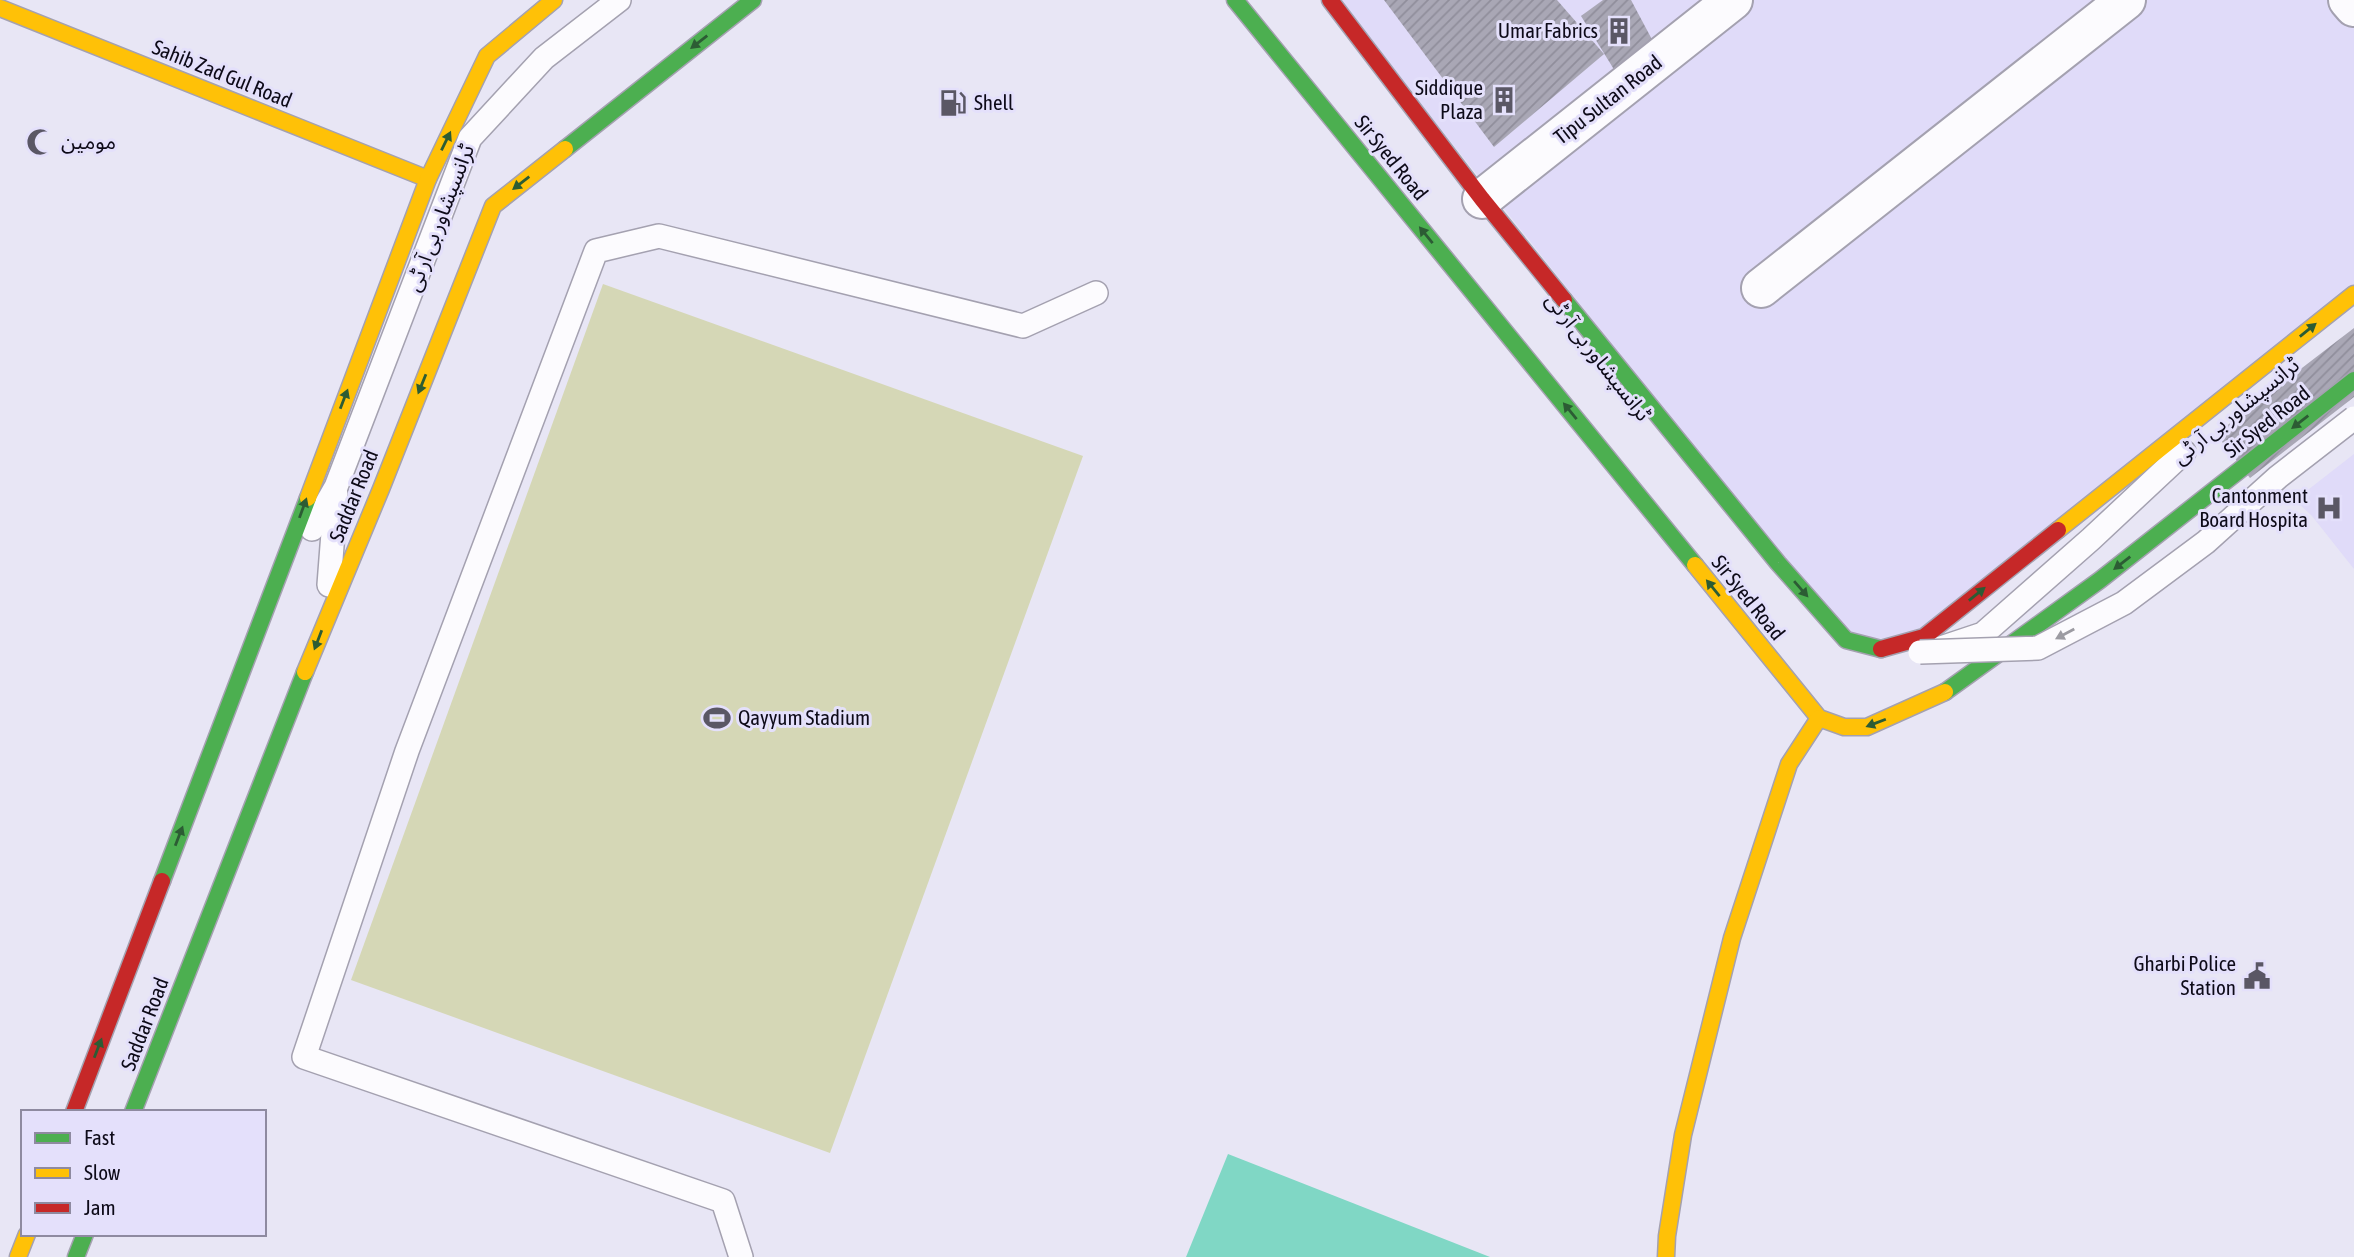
<svg xmlns="http://www.w3.org/2000/svg" width="2354" height="1257" font-family="'Asap Condensed','Noto Sans Arabic',sans-serif">
<style>
.built{fill:#e0dbf9}
.pitch{fill:#d5d7b6}
.water{fill:#80d7c5}
.building{fill:url(#building-hatch)}
.lines{fill:none;stroke-linecap:round;stroke-linejoin:round}
.lane-casing{stroke:#a4a1b0;stroke-width:26}
.street-casing{stroke:#a4a1b0;stroke-width:42}
.fast-casing{stroke:#a4a1b0;stroke-width:19}
.slow-casing{stroke:#a4a1b0;stroke-width:19}
.jam-casing{stroke:#a4a1b0;stroke-width:19}
.lane{stroke:#fcfbfe;stroke-width:23}
.street{stroke:#fcfbfe;stroke-width:38}
.fast{stroke:#4caf50;stroke-width:16}
.slow{stroke:#ffc107;stroke-width:16}
.jam{stroke:#c62828;stroke-width:16}
.lane-bridge-casing{stroke:#a4a1b0;stroke-width:26;stroke-linecap:butt}
.lane-bridge{stroke:#fcfbfe;stroke-width:23}
.oneway{fill:#2c5c34}
.oneway2{fill:#9c9ba2}
.labels{text-anchor:middle;stroke-width:6;stroke-linejoin:round;paint-order:stroke}
.poi-label{font-size:21px;fill:#0d0a18;stroke:#e4e0fb;text-anchor:end}
.street-label{font-size:21px;fill:#0d0a18;stroke:#e4e0fb}
</style>
<defs>
<pattern id="building-hatch" width="6" height="6" patternUnits="userSpaceOnUse" patternTransform="scale(1.75)"><rect width="6" height="6" fill="#a9a7b5"/><path d="M-1 1l2-2M0 6l6-6M5 7l2-2" fill="none" stroke="#908e9b"/></pattern>
</defs>
<rect width="100%" height="100%" fill="#e8e6f5"/>
<g class="built">
<polygon points="1338,0 2354,0 2354,294 1924,637 1847,640"/>
<polygon points="2354,454 2354,569 2312,516 2295,500"/>
</g>
<polygon class="pitch" points="603,284 1083,456 830,1153 351,980"/>
<polygon class="water" points="1228,1154 1490,1257 1186,1257"/>
<g class="building">
<polygon points="1384,0 1557,0 1604,54 1494,147"/>
<polygon points="1603,0 1631,0 1656,47 1618,76 1581,16"/>
<polygon points="2354,328 2354,397 2250,478 2216,434"/>
</g>
<g class="lines">
<defs>
<g id="lane">
<polyline points="312,529 336,487 470,138 544,58 619,0"/>
<polyline points="329,585 336,494"/>
<polyline points="1941,648 1983,634 2091,539 2184,452"/>
<polyline points="741,1257 723,1201 304,1057 407,751 596,251 659,236 1023,326 1096,293"/>
</g>
<g id="street">
<polyline points="2348,0 2354,7"/>
<polyline points="1482,199 1733,0"/>
<polyline points="1761,288 2126,0"/>
</g>
<g id="fast">
<polyline points="1235,0 1695,565"/>
<polyline points="565,149 753,0"/>
<polyline points="1564,300 1778,563 1846,640 1881,649"/>
<polyline points="1945,692 2100,580 2354,380"/>
<polyline points="162,881 308,498"/>
<polyline points="133,1112 305,672"/>
<polyline points="76,1257 85,1234"/>
</g>
<g id="slow">
<polyline points="0,8 428,179"/>
<polyline points="308,498 428,179 487,56 554,0"/>
<polyline points="2058,530 2354,294"/>
<polyline points="1695,565 1819,718 1844,727 1867,727 1945,692"/>
<polyline points="305,672 381,489 493,206 565,149"/>
<polyline points="18,1257 27,1234"/>
<polyline points="1666,1257 1667,1236 1683,1135 1732,938 1789,764 1819,718"/>
</g>
<g id="jam">
<polyline points="1330,0 1482,199 1564,300"/>
<polyline points="1881,649 1924,637 2058,530"/>
<polyline points="74,1112 162,881"/>
</g>
</defs>
<use href="#lane" class="lane-casing"/>
<use href="#street" class="street-casing"/>
<use href="#fast" class="fast-casing"/>
<use href="#slow" class="slow-casing"/>
<use href="#jam" class="jam-casing"/>
<use href="#lane" class="lane"/>
<use href="#street" class="street"/>
<use href="#fast" class="fast"/>
<use href="#slow" class="slow"/>
<use href="#jam" class="jam"/>
<defs>
<polyline id="lane-bridge" points="1920,652 2038,648 2124,603 2206,542 2278,477 2354,418"/>
</defs>
<use href="#lane-bridge" class="lane-bridge-casing"/>
<use href="#lane-bridge" class="lane-bridge"/>
</g>
<defs><path id="oneway-solid" d="M-6-.8H1V-3.2L6.5 0L1 3.2V.8H-6Z" transform="scale(1.75)"/></defs>
<g class="oneway">
<use href="#oneway-solid" transform="translate(699 42) rotate(142)"/>
<use href="#oneway-solid" transform="translate(446 141) rotate(-64)"/>
<use href="#oneway-solid" transform="translate(521 183) rotate(142)"/>
<use href="#oneway-solid" transform="translate(1426 235) rotate(-129)"/>
<use href="#oneway-solid" transform="translate(2308 330) rotate(-39)"/>
<use href="#oneway-solid" transform="translate(422 384) rotate(112)"/>
<use href="#oneway-solid" transform="translate(344 399) rotate(-69)"/>
<use href="#oneway-solid" transform="translate(1570 411) rotate(-129)"/>
<use href="#oneway-solid" transform="translate(2300 422) rotate(142)"/>
<use href="#oneway-solid" transform="translate(303 508) rotate(-70)"/>
<use href="#oneway-solid" transform="translate(2122 563) rotate(142)"/>
<use href="#oneway-solid" transform="translate(1713 588) rotate(-129)"/>
<use href="#oneway-solid" transform="translate(1801 589) rotate(49)"/>
<use href="#oneway-solid" transform="translate(1977 594) rotate(-39)"/>
<use href="#oneway-solid" transform="translate(318 640) rotate(111)"/>
<use href="#oneway-solid" transform="translate(1876 723) rotate(159)"/>
<use href="#oneway-solid" transform="translate(179 836) rotate(-69)"/>
<use href="#oneway-solid" transform="translate(98 1048) rotate(-69)"/>
</g>
<use class="oneway2" href="#oneway-solid" transform="translate(2065 634) rotate(152)"/>
<defs>
<symbol id="building-bare" viewBox="-9 -9 18 18"><path d="M-4-6H4V6H1V3H-1V6H-4ZM-2.5-4.3h1.7v1.8h-1.7ZM.8-4.3h1.7v1.8H.8ZM-2.5-1h1.7V.8h-1.7ZM.8-1h1.7V.8H.8Z" fill="#5a5765" stroke="#e4e0fb" stroke-width="2.5" paint-order="stroke"/></symbol>
<symbol id="fuel-bare" viewBox="-9 -9 18 18"><path d="M-5.5-6h7V0h2V4h1.3V-2.5L3-4.5l.8-.8L6-3V5H2.5V1h-1V6h-7ZM-4.2-4.7v3.2H.2V-4.7Z" fill="#5a5765" stroke="#e4e0fb" stroke-width="2.5" paint-order="stroke"/></symbol>
<symbol id="mosque-bare" viewBox="-9 -9 18 18"><path d="M3.5-4.9A6 6 0 1 0 3.5 4.9A5 5 0 1 1 3.5-4.9Z" fill="#5a5765" stroke="#e4e0fb" stroke-width="2.5" paint-order="stroke"/></symbol>
<symbol id="hospital-bare" viewBox="-9 -9 18 18"><path d="M-5-5h3v3.5h4V-5h3V5h-3V1.5h-4V5h-3Z" fill="#5a5765" stroke="#e4e0fb" stroke-width="2.5" paint-order="stroke"/></symbol>
<symbol id="stadium-bare" viewBox="-9 -9 18 18"><path d="M0-5a6.5 5 0 1 0 0 10a6.5 5 0 1 0 0-10ZM-3.5-1.8h7v3.6h-7Z" fill="#5a5765" stroke="#e4e0fb" stroke-width="2.5" paint-order="stroke"/></symbol>
<symbol id="civic-bare" viewBox="-9 -9 18 18"><path d="M-.6-6.5H3V-4.5H.6V-3L4-1V1h2V6H-6V1h2V-1L-.6-3ZM-1.2 2.5V6h2.4V2.5Z" fill="#5a5765" stroke="#e4e0fb" stroke-width="2.5" paint-order="stroke"/></symbol>
</defs>
<g fill-rule="evenodd">
<use href="#building-bare" x="1600" y="12" width="38" height="38"/>
<use href="#building-bare" x="1485" y="81" width="38" height="38"/>
<use href="#fuel-bare" x="934" y="84" width="38" height="38"/>
<use href="#mosque-bare" x="21" y="123" width="38" height="38"/>
<use href="#hospital-bare" x="2310" y="489" width="38" height="38"/>
<use href="#stadium-bare" x="698" y="699" width="38" height="38"/>
<use href="#civic-bare" x="2238" y="957" width="38" height="38"/>
</g>
<g class="labels">
<g class="poi-label">
<text x="1598" y="38">Umar Fabrics</text>
<text x="1483" y="95">Siddique<tspan x="1483" dy="24">Plaza</tspan></text>
<text x="974" y="110" text-anchor="start">Shell</text>
<text x="61" y="149" text-anchor="start">مومین</text>
<text x="2308" y="503">Cantonment<tspan x="2308" dy="24">Board Hospita</tspan></text>
<text x="738" y="725" text-anchor="start">Qayyum Stadium</text>
<text x="2236" y="971">Gharbi Police<tspan x="2236" dy="24">Station</tspan></text>
</g>
<g class="street-label">
<text transform="translate(222 74) rotate(22)" y="7">Sahib Zad Gul Road</text>
<text transform="translate(1608 100) rotate(-38)" y="7">Tipu Sultan Road</text>
<text transform="translate(1391 158) rotate(51)" y="7">Sir Syed Road</text>
<text transform="translate(440 218) rotate(-69)" y="7">ٹرانسپشاور بی آر ٹی</text>
<text transform="translate(1598 357) rotate(52)" y="7">ٹرانسپشاور بی آر ٹی</text>
<text transform="translate(2236 411) rotate(-39)" y="7">ٹرانسپشاور بی آر ٹی</text>
<text transform="translate(2267 422) rotate(-38)" y="7">Sir Syed Road</text>
<text transform="translate(354 496) rotate(-68)" y="7">Saddar Road</text>
<text transform="translate(1748 598) rotate(51)" y="7">Sir Syed Road</text>
<text transform="translate(145 1024) rotate(-69)" y="7">Saddar Road</text>
</g>
</g>
<rect x="21" y="1110" width="245" height="126" fill="#e4e0fb" stroke="#8e8aa0" stroke-width="2"/>
<rect x="35" y="1133" width="35" height="10" fill="#4caf50" stroke="#8e8aa0" stroke-width="2"/>
<text x="84" y="1145" font-size="21" fill="#0d0a18">Fast</text>
<rect x="35" y="1168" width="35" height="10" fill="#ffc107" stroke="#8e8aa0" stroke-width="2"/>
<text x="84" y="1180" font-size="21" fill="#0d0a18">Slow</text>
<rect x="35" y="1203" width="35" height="10" fill="#c62828" stroke="#8e8aa0" stroke-width="2"/>
<text x="84" y="1215" font-size="21" fill="#0d0a18">Jam</text>
</svg>
